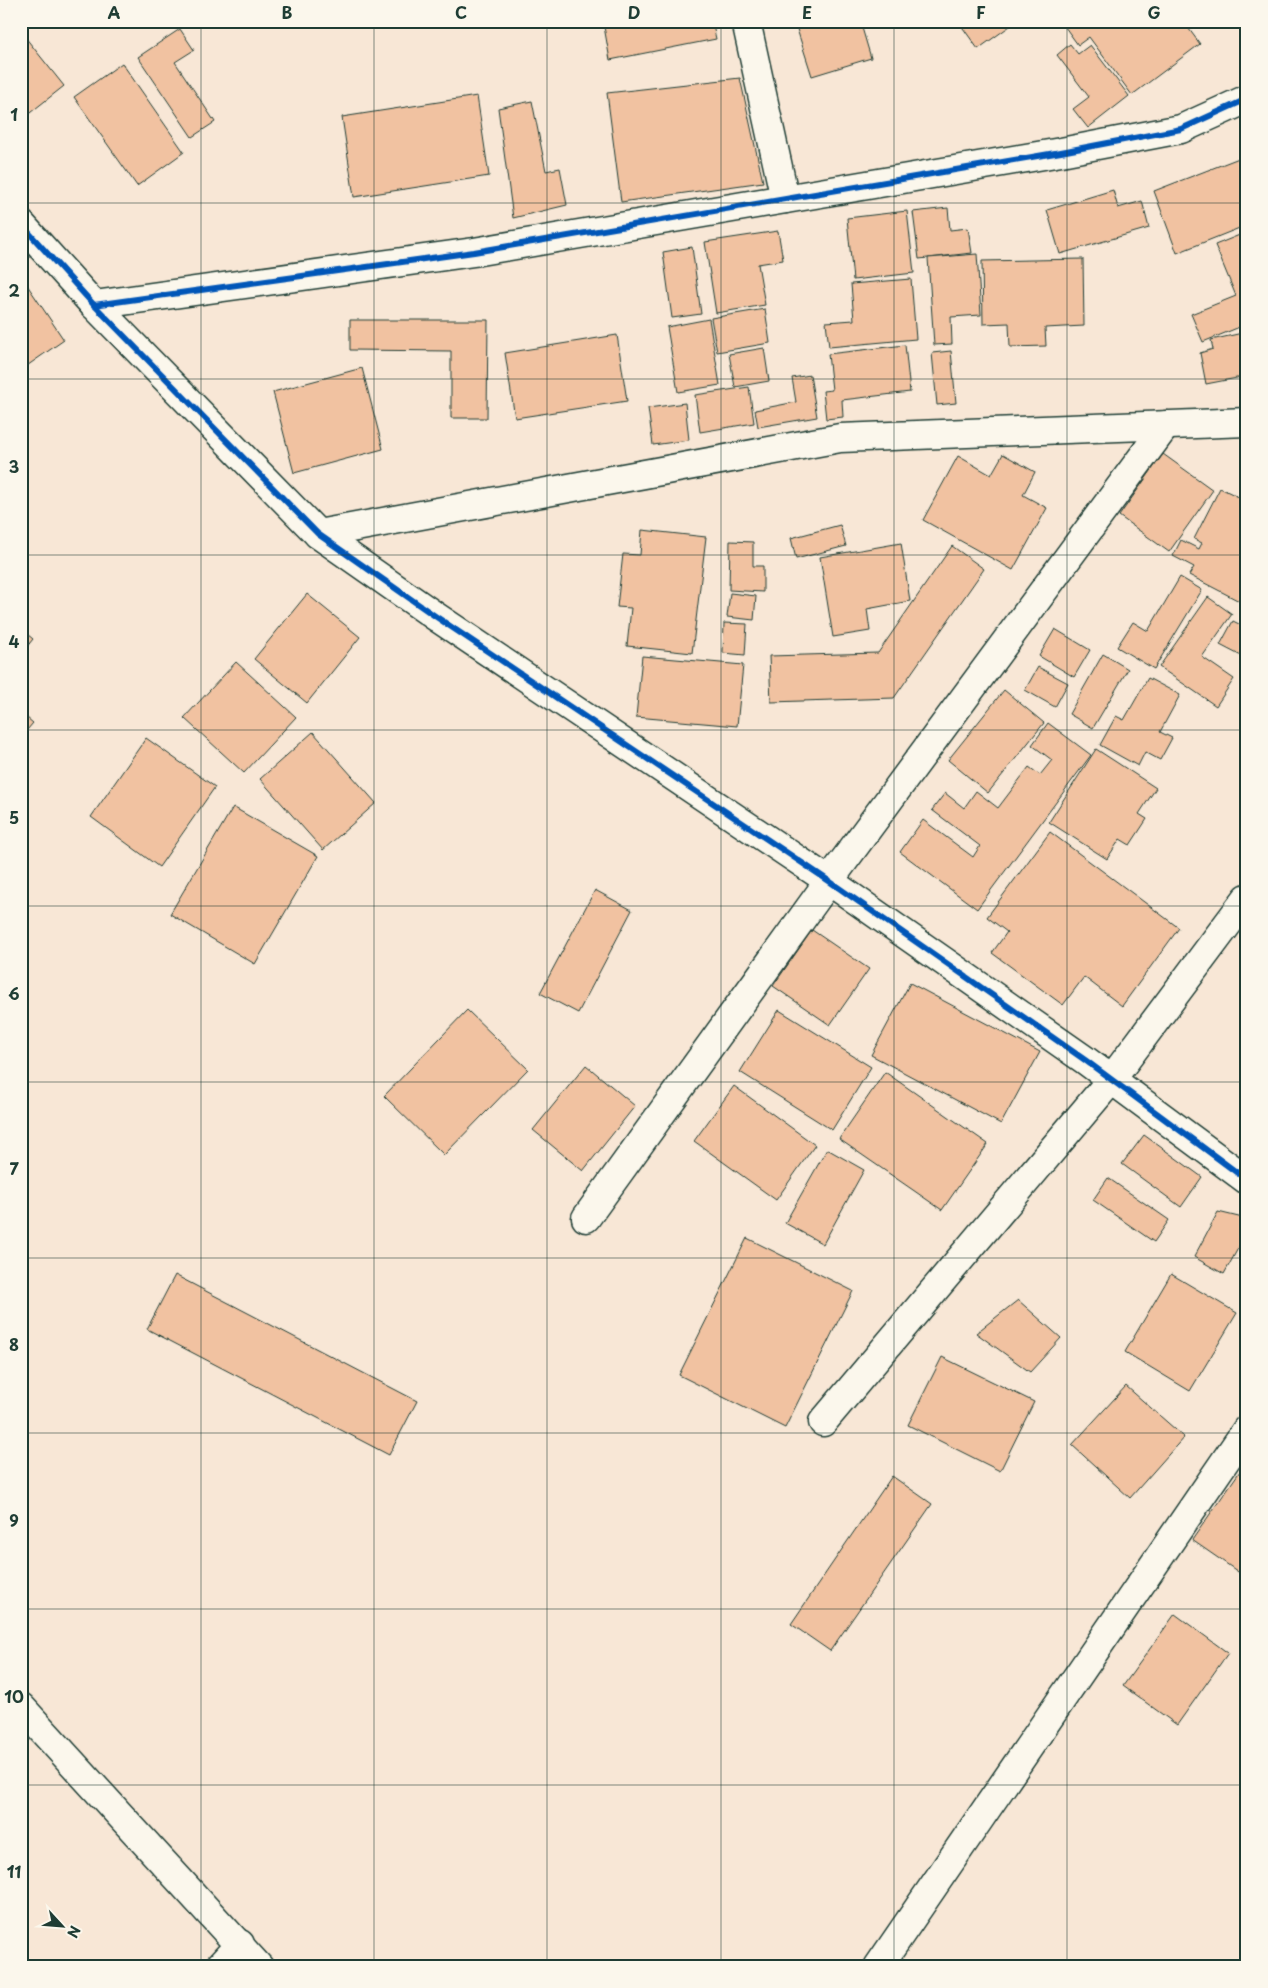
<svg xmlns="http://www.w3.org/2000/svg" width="1268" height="1988" font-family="'Playpen Sans',sans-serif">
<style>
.building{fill:#f1c2a1;stroke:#1f3d34}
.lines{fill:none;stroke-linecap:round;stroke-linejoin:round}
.street-casing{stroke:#1f3d34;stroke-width:31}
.street{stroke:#fbf7ec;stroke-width:28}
.cycleway-casing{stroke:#fbf7ec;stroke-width:9}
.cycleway{stroke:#0057b8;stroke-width:6}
.grid{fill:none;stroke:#1f3d34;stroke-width:1;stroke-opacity:0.55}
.neatline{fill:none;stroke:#1f3d34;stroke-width:2}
.grid-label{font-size:16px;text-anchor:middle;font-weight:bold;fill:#1f3d34}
</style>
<rect width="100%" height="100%" fill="#f8e7d6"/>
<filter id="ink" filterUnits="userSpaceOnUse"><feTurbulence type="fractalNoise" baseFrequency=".02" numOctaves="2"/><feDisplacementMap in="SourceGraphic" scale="10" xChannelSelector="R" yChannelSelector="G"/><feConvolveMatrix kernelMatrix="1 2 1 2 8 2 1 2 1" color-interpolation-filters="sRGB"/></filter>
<g filter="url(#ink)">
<g class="building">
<polygon points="603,21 712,21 716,39 610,60"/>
<polygon points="811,21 860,21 871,58 812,76 796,26"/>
<polygon points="958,21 1017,21 978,49"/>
<polygon points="1073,21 1183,21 1200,44 1132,95 1089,37 1078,45 1065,27"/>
<polygon points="180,29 194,50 175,62 215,122 192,137 138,57"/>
<polygon points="21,32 64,86 21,120"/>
<polygon points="1070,44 1078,54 1090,45 1129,96 1088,128 1073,109 1089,97 1057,55"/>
<polygon points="122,63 184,152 137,186 74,97"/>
<polygon points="740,78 763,182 621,202 607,93"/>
<polygon points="477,96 489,176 354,197 342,117"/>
<polygon points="532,101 546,171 560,168 567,205 513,218 498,108"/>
<polygon points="1239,158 1247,178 1247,225 1177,253 1154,191"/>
<polygon points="1113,190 1118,208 1142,201 1149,228 1060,254 1047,210"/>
<polygon points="948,208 950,230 968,228 972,253 919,259 913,212"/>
<polygon points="907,211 914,273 853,280 847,218"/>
<polygon points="778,231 783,260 758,264 765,305 716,313 705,242"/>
<polygon points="1247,232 1247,324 1203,342 1191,314 1236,296 1215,245"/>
<polygon points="692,247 701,314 672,318 663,252"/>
<polygon points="977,254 981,315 951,317 952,344 934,345 928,258"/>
<polygon points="1083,259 1084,326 1045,328 1046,346 1010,347 1009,323 983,324 982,261"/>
<polygon points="21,276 64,340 21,370"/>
<polygon points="911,279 916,339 829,347 826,322 854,320 851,284"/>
<polygon points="765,309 770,343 717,352 711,318"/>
<polygon points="709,319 720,385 678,392 667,327"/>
<polygon points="350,320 488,320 487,418 451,418 451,351 350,350"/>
<polygon points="1247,332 1247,376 1206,384 1200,353 1213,349 1211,340"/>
<polygon points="617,335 627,401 515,418 505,353"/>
<polygon points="905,345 910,392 842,400 843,417 826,419 823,391 832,390 828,354"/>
<polygon points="764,348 769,381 735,387 729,354"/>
<polygon points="951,351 956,403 937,405 932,353"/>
<polygon points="362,368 383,449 294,473 273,392"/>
<polygon points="810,375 817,417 758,427 755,410 796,402 792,378"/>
<polygon points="749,387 754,423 700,432 695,395"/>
<polygon points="685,403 689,440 653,445 648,408"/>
<polygon points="1003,454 1035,472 1023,495 1047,508 1013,570 923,520 958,456 991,475"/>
<polygon points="1163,454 1213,490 1169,552 1119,516"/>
<polygon points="1220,488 1247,501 1247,605 1189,575 1194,567 1173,556 1181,540 1199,549 1202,543 1194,539"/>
<polygon points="840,525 846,546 796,559 791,538"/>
<polygon points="642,530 706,537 692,653 627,646 631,608 617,607 623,554 640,555"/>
<polygon points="730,541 753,542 753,566 763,566 763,592 729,590"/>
<polygon points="901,543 910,601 867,609 870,631 833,637 820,557"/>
<polygon points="952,546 984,569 894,698 771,702 769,656 878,653"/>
<polygon points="1180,577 1202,590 1154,669 1117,647 1133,622 1148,631"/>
<polygon points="730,593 756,596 754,620 727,617"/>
<polygon points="307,594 360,637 307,703 254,659"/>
<polygon points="1208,597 1232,614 1202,657 1234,679 1216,706 1159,667"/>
<polygon points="1233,621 1247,628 1247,659 1220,645"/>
<polygon points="724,623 747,624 745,655 723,653"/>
<polygon points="21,629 33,639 21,654"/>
<polygon points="1055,629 1090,650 1074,677 1039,656"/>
<polygon points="1103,654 1128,669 1093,728 1069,714"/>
<polygon points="642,656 743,665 737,726 636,717"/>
<polygon points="236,662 296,717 244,773 184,718"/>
<polygon points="1038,667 1068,683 1055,707 1025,690"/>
<polygon points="1148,678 1180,695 1160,732 1172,738 1160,760 1145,752 1138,766 1100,745 1116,716 1124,720"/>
<polygon points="1004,690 1044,723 988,793 948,760"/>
<polygon points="21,713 33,723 21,737"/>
<polygon points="1048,723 1091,755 977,909 900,852 923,820 973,857 980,846 932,810 945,793 964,808 976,791 998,808 1029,767 1040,775 1052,760 1032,745"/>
<polygon points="313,732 376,803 323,850 260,779"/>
<polygon points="146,738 215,787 159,867 91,817"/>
<polygon points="1096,749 1156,788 1139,814 1147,819 1130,845 1120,839 1107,859 1049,822"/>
<polygon points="233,807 318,856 255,964 170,914"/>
<polygon points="1050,832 1179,928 1122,1006 1084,977 1063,1005 992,953 1007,932 987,917"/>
<polygon points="595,890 632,910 578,1013 540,993"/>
<polygon points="812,930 869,969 830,1025 773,986"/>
<polygon points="910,983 1040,1052 1001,1124 871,1055"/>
<polygon points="467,1010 528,1069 444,1155 384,1096"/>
<polygon points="779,1010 871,1067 832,1130 740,1072"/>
<polygon points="586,1065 635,1106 583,1171 533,1130"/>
<polygon points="885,1072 988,1144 942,1210 839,1139"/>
<polygon points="734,1086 815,1145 776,1200 694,1141"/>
<polygon points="1144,1135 1202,1177 1181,1207 1122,1164"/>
<polygon points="827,1149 864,1170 823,1244 785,1223"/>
<polygon points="1108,1178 1169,1220 1154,1242 1093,1200"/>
<polygon points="1218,1212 1247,1219 1247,1232 1224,1274 1194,1257"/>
<polygon points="747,1238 853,1291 785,1428 679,1375"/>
<polygon points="1171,1274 1237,1313 1190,1391 1125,1352"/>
<polygon points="175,1275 417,1401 389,1455 147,1329"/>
<polygon points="1018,1300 1061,1338 1030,1372 976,1333"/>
<polygon points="942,1357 1034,1402 1000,1471 908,1425"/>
<polygon points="1126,1386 1184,1437 1130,1498 1072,1445"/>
<polygon points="1247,1461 1247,1578 1192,1540"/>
<polygon points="892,1476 932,1504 830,1651 791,1624"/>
<polygon points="1175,1614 1228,1653 1177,1725 1123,1686"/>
</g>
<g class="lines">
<defs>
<g id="street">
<polyline points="746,21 785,199"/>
<polyline points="21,224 94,305 318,534 435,616 829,881 1085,1060 1247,1180"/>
<polyline points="94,305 474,252 1061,152 1181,129 1247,99"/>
<polyline points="318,534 840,438 1247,422"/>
<polyline points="586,1218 829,881 1166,425"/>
<polyline points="823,1422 1111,1080 1247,898"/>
<polyline points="21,1707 259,1967"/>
<polyline points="219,1967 240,1944"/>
<polyline points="878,1967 1247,1429"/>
</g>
</defs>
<use href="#street" class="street-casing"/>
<use href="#street" class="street"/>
<defs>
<g id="cycleway">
<polyline points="21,224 94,305 318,534 435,616 829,881 1085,1060 1247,1180"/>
<polyline points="94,305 474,252 1061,152 1181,129 1247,99"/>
</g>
</defs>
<use href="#cycleway" class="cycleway-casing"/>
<use href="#cycleway" class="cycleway"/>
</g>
</g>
<path class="grid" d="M201,21V1967M374,21V1967M547,21V1967M721,21V1967M894,21V1967M1067,21V1967M21,203H1247M21,379H1247M21,555H1247M21,730H1247M21,906H1247M21,1082H1247M21,1258H1247M21,1433H1247M21,1609H1247M21,1785H1247"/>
<rect width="1268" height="1988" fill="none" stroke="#fbf7ec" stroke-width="55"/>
<g transform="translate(62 1926) rotate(116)" stroke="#fbf7ec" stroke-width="4" paint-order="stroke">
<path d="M0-4L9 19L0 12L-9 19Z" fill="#1f3d34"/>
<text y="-8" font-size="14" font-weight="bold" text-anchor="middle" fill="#1f3d34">N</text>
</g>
<rect x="28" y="28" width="1212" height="1932" class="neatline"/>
<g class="grid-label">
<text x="114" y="19">A</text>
<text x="287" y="19">B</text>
<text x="461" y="19">C</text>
<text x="634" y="19">D</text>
<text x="807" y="19">E</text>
<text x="981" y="19">F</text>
<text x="1154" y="19">G</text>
<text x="14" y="121">1</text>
<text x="14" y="297">2</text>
<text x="14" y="473">3</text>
<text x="14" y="648">4</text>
<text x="14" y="824">5</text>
<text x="14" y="1000">6</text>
<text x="14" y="1175">7</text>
<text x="14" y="1351">8</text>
<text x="14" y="1527">9</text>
<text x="14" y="1703">10</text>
<text x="14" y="1878">11</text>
</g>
</svg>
